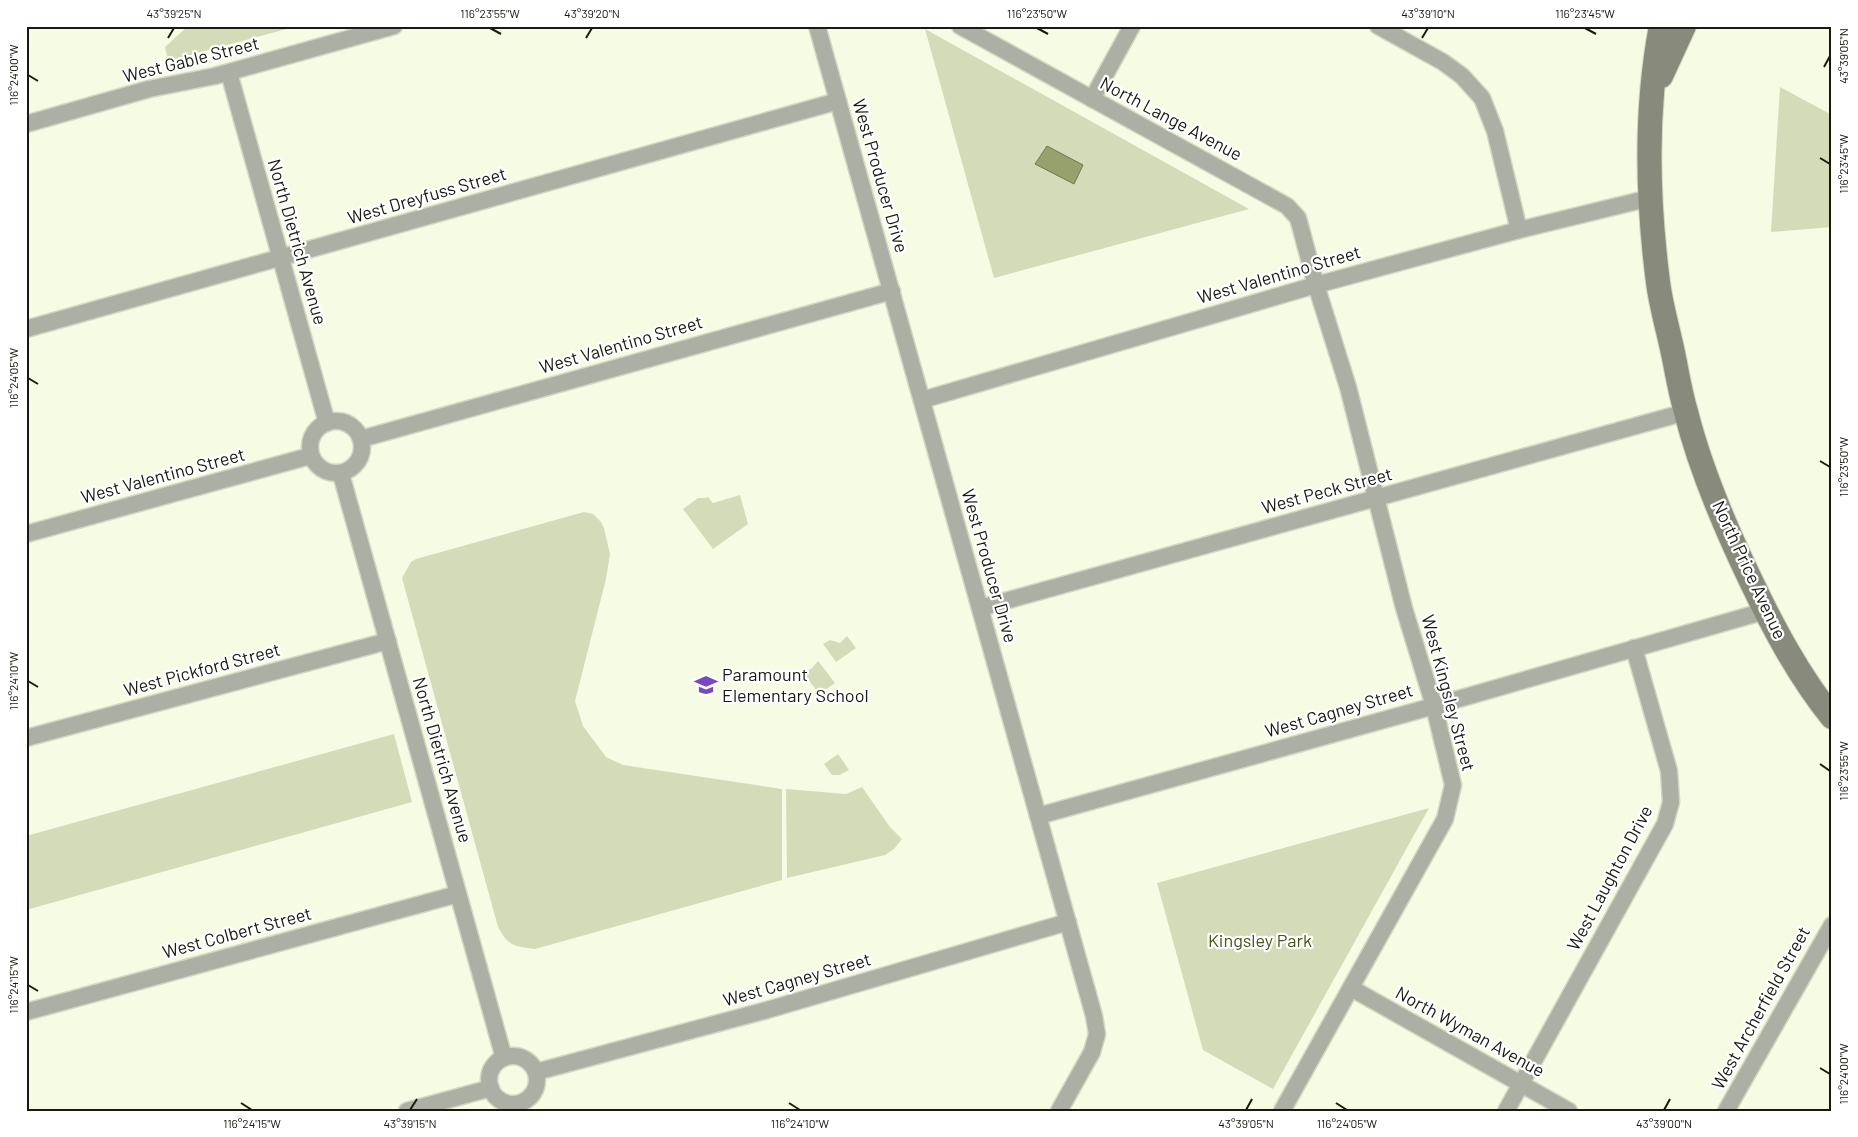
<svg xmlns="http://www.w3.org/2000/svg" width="1858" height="1137" font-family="Barlow,sans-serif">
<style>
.green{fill:#d4dbb9}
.water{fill:#97a16e;stroke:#717852}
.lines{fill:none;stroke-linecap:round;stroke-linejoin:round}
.street-casing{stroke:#d2d7c2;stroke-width:19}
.secondary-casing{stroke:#d2d7c2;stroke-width:26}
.street{stroke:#acafa4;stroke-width:16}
.secondary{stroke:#888b7c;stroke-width:24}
.ticks{fill:none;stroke:#181a12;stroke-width:2}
.labels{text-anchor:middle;stroke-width:4.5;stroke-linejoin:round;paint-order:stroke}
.street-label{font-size:18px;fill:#181a12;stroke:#fff}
.poi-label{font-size:18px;fill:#181a12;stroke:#fff;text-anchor:start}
.park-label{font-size:18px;fill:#495217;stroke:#fff}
.neatline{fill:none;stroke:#181a12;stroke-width:2}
.ticks-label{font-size:12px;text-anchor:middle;fill:#181a12}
</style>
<rect width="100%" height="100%" fill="#f6fbe3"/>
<g class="green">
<polygon points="188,26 298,26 168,61 165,47"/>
<polygon points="925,29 1249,209 994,278"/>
<polygon points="1780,87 1832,115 1832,227 1771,232"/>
<polygon points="740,495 748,524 713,549 683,509 698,498 705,498 708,497 713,503"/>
<path d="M584,512L593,514L601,522L604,528L610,554L606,579L575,701L583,726L606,757L623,765L782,789V880L535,949C515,947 508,946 498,927L402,578L411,562L416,559Z"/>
<polygon points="847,636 856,648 836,662 823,644 830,640 840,643"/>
<polygon points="818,661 835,683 819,694 803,672 811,669"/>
<polygon points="394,734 412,802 26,910 26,836"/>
<polygon points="838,754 849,770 839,775 832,775 824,764"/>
<polygon points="862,787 890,827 902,839 894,849 885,855 787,878 786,789 846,794"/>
<polygon points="1429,808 1273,1089 1203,1050 1157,883"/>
</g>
<polygon class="water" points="1047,146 1083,165 1074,184 1035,164"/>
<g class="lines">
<defs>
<g id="street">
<polyline points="817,26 1094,1016 1097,1034 1092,1052 1059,1111"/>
<polyline points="960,26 1287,206 1298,218 1316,285 1348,387 1404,608 1434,706 1453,785 1445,819 1282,1111"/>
<polyline points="1378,26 1443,62 1462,76 1482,98 1495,131 1519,230"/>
<polyline points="229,73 327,423"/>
<polyline points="1092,99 1132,26"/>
<polyline points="26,124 149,89 215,76 394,26"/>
<polyline points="26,329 838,101"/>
<polyline points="922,400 1316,285 1519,230 1650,198"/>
<circle cx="336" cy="447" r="26"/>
<polyline points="361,439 892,291"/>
<polyline points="341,474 504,1058"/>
<polyline points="26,534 310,456"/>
<polyline points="980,608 1686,412"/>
<polyline points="26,738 388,641"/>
<polyline points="1038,816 1434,706 1765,611"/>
<polyline points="1351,988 1569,1111"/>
<polyline points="26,1012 458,894"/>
<circle cx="513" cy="1080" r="24"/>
<polyline points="536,1072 767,1010 1068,922"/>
<polyline points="407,1111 491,1088"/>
<polyline points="1506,1111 1665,824 1671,802 1669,771 1634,648"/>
<polyline points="1726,1111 1832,925"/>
</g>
<g id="secondary">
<path d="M1661,26C1645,110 1647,197 1658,282C1661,306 1668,329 1673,353C1677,372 1680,392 1686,412C1700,468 1726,529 1751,581C1774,629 1799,676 1832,717"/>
<polyline points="1661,76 1684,26"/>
</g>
</defs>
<use href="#street" class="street-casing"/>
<use href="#secondary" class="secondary-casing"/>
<use href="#street" class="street"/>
<use href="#secondary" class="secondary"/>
</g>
<path class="ticks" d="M490,28L501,34M1037,28L1048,34M1585,28L1596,34M168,38L174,28M586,38L592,28M1422,38L1428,28M1824,67L1830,56M28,75L38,81M1820,158L1830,164M28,378L38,384M1820,461L1830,467M28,681L38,687M1820,764L1830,771M28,985L38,991M1820,1068L1830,1074M241,1103L252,1110M789,1103L800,1110M1336,1103L1347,1110M410,1110L417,1099M1246,1110L1252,1099M1664,1110L1670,1099"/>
<defs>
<symbol id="school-bare" viewBox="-9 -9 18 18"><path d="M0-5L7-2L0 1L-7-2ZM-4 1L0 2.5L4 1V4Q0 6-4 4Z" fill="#7749c1" stroke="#fff" stroke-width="2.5" paint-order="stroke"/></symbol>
</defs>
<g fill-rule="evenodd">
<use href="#school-bare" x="690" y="669" width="32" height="32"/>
</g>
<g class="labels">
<g class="street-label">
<text transform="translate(191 60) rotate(-14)" y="6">West Gable Street</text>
<text transform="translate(1171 119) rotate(28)" y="6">North Lange Avenue</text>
<text transform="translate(880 176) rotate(74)" y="6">West Producer Drive</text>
<text transform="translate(427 196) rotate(-16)" y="6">West Dreyfuss Street</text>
<text transform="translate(297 242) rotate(74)" y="6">North Dietrich Avenue</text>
<text transform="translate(1279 275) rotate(-16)" y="6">West Valentino Street</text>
<text transform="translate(621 345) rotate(-16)" y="6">West Valentino Street</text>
<text transform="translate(163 476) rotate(-15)" y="6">West Valentino Street</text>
<text transform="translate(1327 491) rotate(-15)" y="6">West Peck Street</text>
<text transform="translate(989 566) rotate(74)" y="6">West Producer Drive</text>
<text transform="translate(1749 570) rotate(65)" y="6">North Price Avenue</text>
<text transform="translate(202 670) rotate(-15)" y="6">West Pickford Street</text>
<text transform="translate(1448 693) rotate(75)" y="6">West Kingsley Street</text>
<text transform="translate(1339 711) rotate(-16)" y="6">West Cagney Street</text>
<text transform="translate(442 760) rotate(74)" y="6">North Dietrich Avenue</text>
<text transform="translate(1610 878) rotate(-62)" y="6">West Laughton Drive</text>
<text transform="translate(237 933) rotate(-15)" y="6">West Colbert Street</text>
<text transform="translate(797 980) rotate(-16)" y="6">West Cagney Street</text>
<text transform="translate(1761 1008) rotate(-61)" y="6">West Archerfield Street</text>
<text transform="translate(1470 1032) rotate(29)" y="6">North Wyman Avenue</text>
</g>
<g class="poi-label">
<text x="722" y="681">Paramount<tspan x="722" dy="21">Elementary School</tspan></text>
</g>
<g class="park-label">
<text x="1260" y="947">Kingsley Park</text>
</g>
</g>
<rect width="1858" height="1137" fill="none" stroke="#ffffff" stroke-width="55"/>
<rect x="28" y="28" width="1802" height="1082" class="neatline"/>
<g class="ticks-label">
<text x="174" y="18">43°39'25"N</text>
<text x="490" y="18">116°23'55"W</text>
<text x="592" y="18">43°39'20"N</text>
<text x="1037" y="18">116°23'50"W</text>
<text x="1428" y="18">43°39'10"N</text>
<text x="1585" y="18">116°23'45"W</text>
<text transform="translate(1844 56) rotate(-90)" y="4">43°39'05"N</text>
<text transform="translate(14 75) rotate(-90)" y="4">116°24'00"W</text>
<text transform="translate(1844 164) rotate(-90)" y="4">116°23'45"W</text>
<text transform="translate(14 378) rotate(-90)" y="4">116°24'05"W</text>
<text transform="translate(1844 467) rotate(-90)" y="4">116°23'50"W</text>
<text transform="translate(14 681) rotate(-90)" y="4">116°24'10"W</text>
<text transform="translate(1844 771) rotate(-90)" y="4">116°23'55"W</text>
<text transform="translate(14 985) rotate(-90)" y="4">116°24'15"W</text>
<text transform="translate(1844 1074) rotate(-90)" y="4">116°24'00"W</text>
<text x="252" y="1128">116°24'15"W</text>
<text x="410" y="1128">43°39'15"N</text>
<text x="800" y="1128">116°24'10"W</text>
<text x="1246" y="1128">43°39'05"N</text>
<text x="1347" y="1128">116°24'05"W</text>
<text x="1664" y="1128">43°39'00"N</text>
</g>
</svg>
